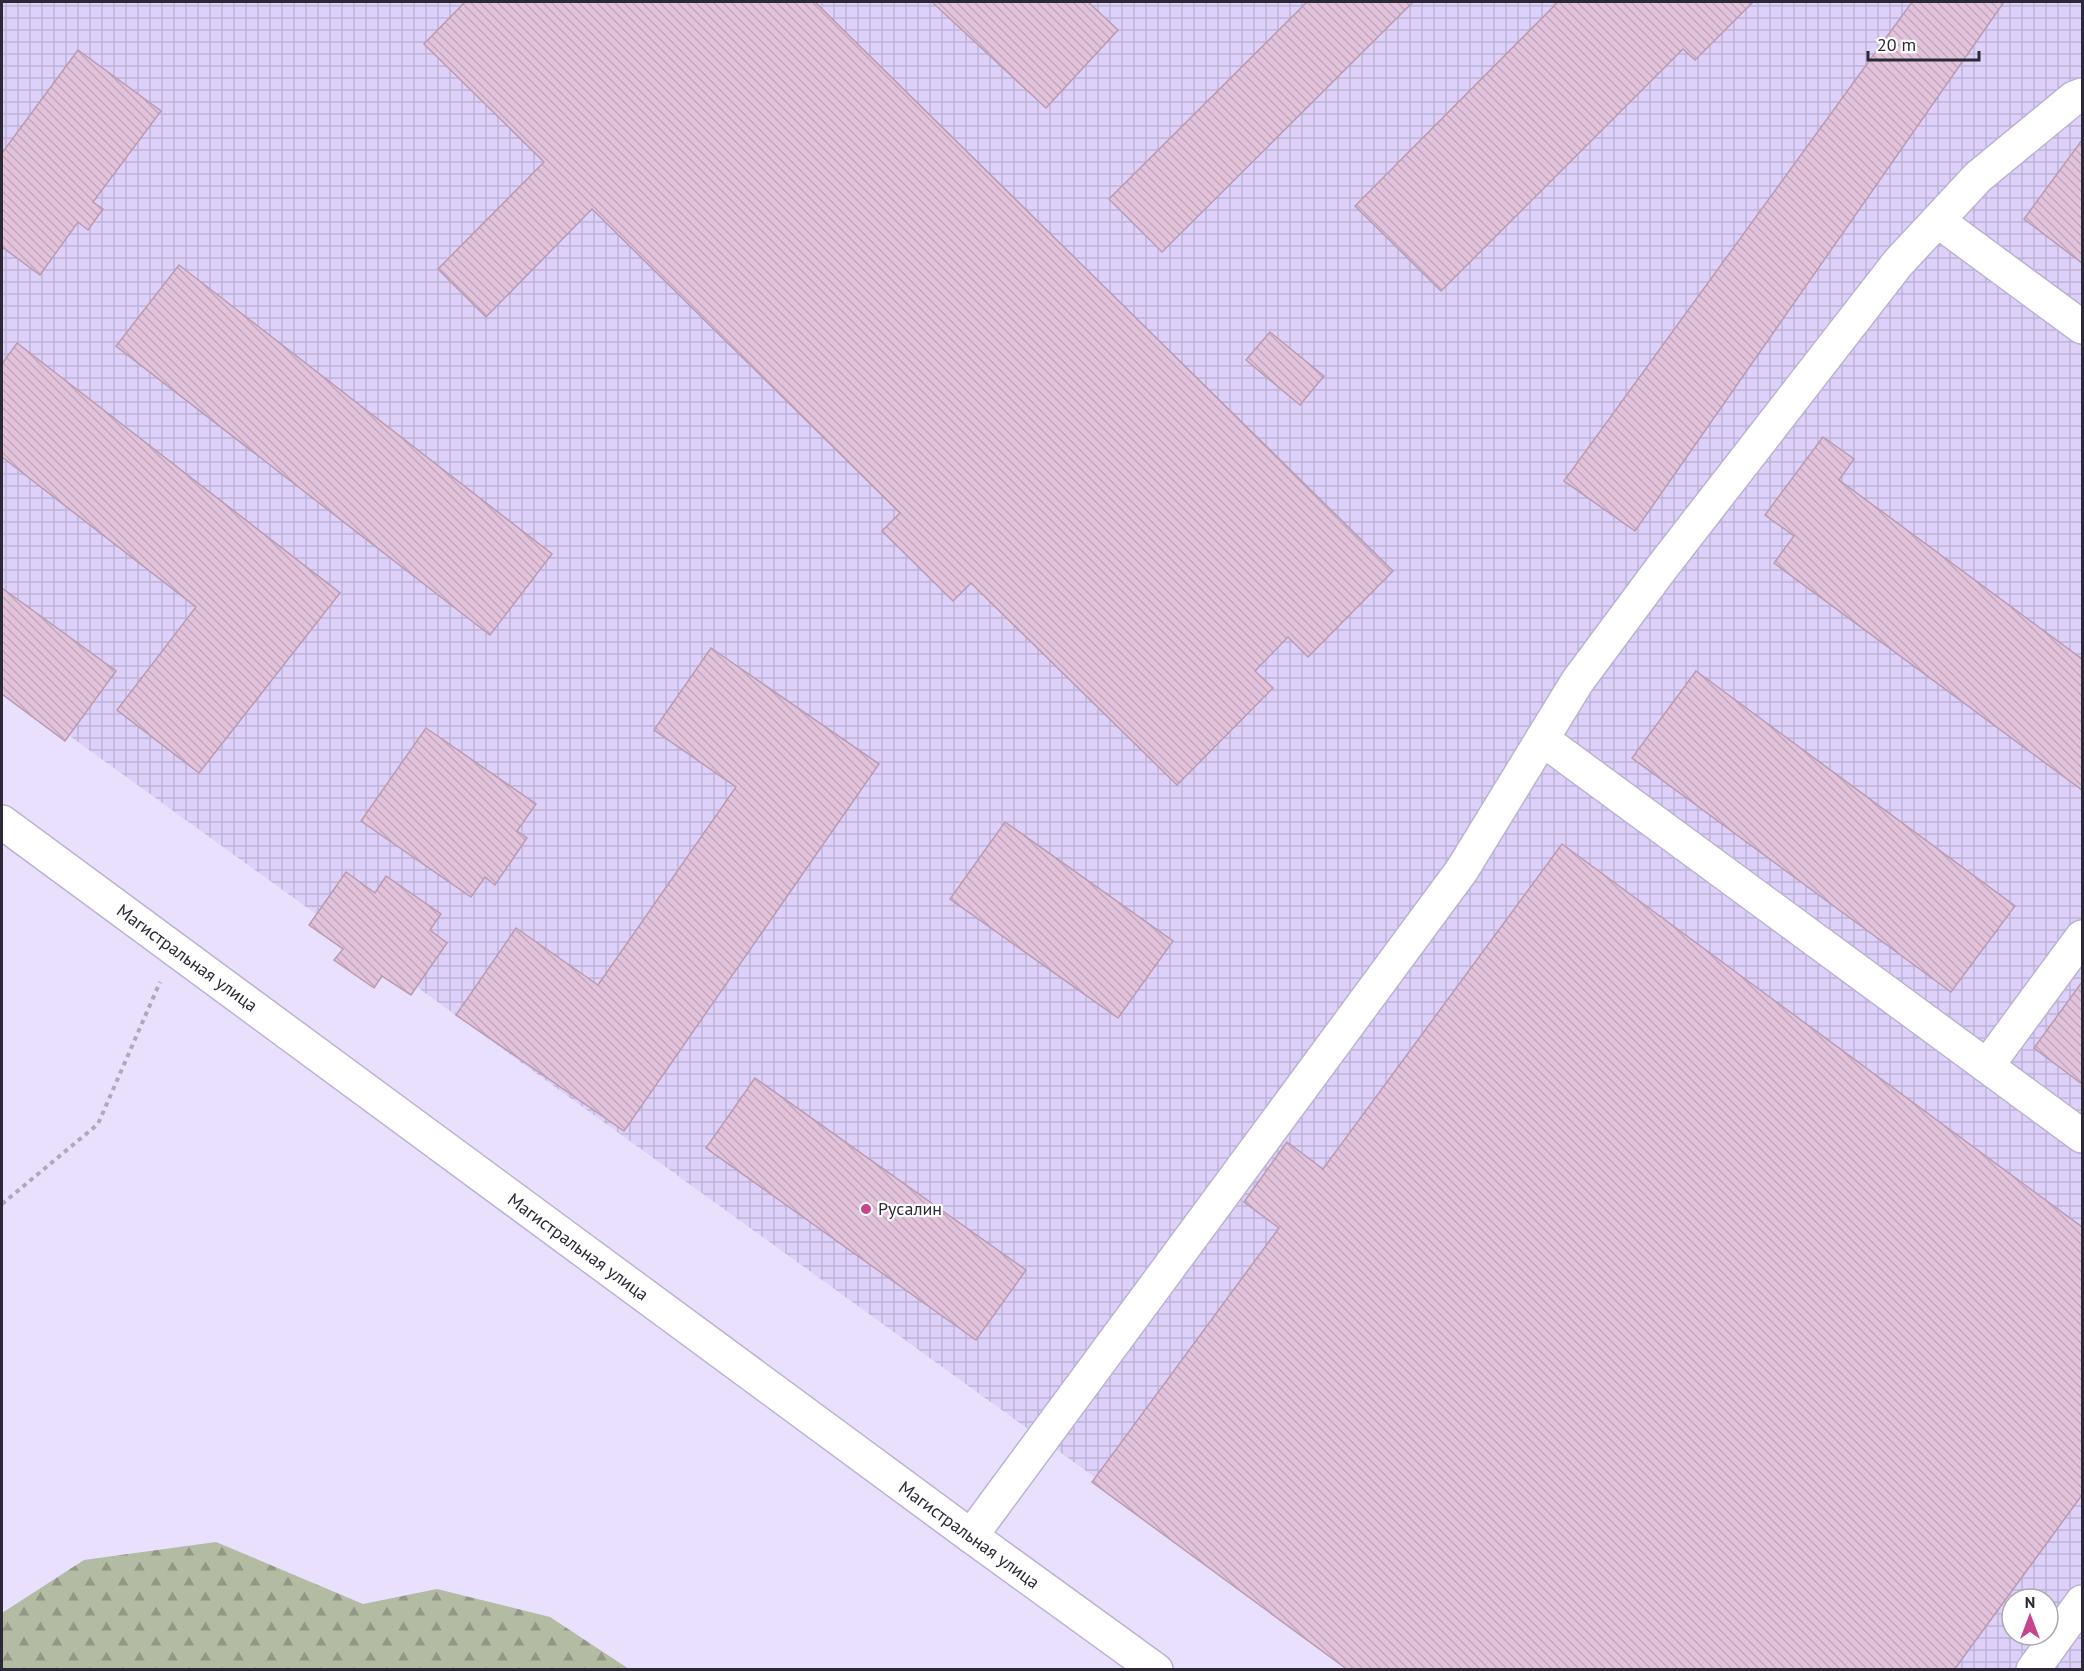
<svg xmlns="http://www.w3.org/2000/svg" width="2084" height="1671" font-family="'PT Sans',sans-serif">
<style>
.industrial{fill:url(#industrial-grid);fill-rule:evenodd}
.forest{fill:url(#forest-firs)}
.building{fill:url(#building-back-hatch);stroke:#b99bb2;stroke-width:1.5}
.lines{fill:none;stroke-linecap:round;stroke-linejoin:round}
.minor-casing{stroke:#bcb3d4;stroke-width:36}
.major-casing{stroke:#bcb3d4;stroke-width:36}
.path{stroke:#afa8c0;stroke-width:4;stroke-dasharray:4.5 4.5;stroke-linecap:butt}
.minor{stroke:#fff;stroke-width:33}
.major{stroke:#fff;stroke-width:33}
.poi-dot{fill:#c6448c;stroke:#fff;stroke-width:2}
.labels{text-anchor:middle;stroke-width:4.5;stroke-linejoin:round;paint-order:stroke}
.street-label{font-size:18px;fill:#2c2835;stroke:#fff}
.poi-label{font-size:18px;fill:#2c2835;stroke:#fff;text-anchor:start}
</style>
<defs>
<pattern id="industrial-grid" width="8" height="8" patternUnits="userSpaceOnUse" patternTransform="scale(1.5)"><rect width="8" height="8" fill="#ddd1fa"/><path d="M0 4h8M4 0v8" fill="none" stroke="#beb3d7"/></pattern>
<pattern id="forest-firs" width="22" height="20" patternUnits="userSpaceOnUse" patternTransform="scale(1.5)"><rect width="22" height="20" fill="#b3bba2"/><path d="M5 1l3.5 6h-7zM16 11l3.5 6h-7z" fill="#929885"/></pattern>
<pattern id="building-back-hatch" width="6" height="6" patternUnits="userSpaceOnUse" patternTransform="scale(1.5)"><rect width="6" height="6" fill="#e2c3db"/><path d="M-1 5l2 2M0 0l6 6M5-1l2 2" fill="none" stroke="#c2a8bd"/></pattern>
</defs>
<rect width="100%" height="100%" fill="#e8e0fc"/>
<path class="industrial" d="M2,2H2082V1669H1360L2,687ZM2012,1599H2048V1635H2012Z"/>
<polygon class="forest" points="216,1542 363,1604 437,1589 550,1617 629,1669 2,1669 2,1613 84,1560"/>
<g class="building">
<polygon points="465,2 815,2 1393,571 1308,657 1288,637 1255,671 1273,688 1177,785 971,583 953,601 882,531 900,513 592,209 486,317 438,269 544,162 424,44"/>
<polygon points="932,2 1088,2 1118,30 1046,108"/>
<polygon points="1307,2 1413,2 1162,252 1109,199"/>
<polygon points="1558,2 1753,2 1695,60 1683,49 1441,291 1355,206"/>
<polygon points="1912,2 2004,2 1635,531 1564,481"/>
<polygon points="78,50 161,111 93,202 103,209 88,230 78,222 40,275 2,247 2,153"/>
<polygon points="2082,140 2082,263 2024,219"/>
<polygon points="179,265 552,554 490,635 116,346"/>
<polygon points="1270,332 1324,376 1300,405 1246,360"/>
<polygon points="17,343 340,593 199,773 117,710 196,607 2,457 2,364"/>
<polygon points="1823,437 1854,459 1839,480 2082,659 2082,790 1774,563 1794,536 1765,515"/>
<polygon points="2,588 116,671 65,741 2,694"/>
<polygon points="711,648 879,764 624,1131 456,1015 516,928 598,985 736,787 654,730"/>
<polygon points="1696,671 2015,906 1951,992 1632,758"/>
<polygon points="426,728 536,804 517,831 527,838 495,885 485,877 471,897 361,821"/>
<polygon points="1005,822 1173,941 1118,1018 950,899"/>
<polygon points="1562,844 2082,1227 2082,1495 1954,1670 1348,1670 1092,1482 1279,1228 1244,1202 1287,1142 1323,1169"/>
<polygon points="346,872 375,893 386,876 441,914 430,930 447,943 411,995 382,976 374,988 334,960 343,949 309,925"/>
<polygon points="2082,982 2082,1084 2034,1048"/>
<polygon points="755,1078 1026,1270 976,1340 706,1148"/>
</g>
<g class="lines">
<defs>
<g id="minor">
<polyline points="1938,221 2082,327"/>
<polyline points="1542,739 2082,1136"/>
<polyline points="1987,1066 2082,937"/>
<polyline points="971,1536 1462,870 1577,682 1660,570 1898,263 1978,177 2074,98 2082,95"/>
<polyline points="2033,1670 2082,1602"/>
</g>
<polyline id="major" points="2,822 971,1536 1156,1670"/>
</defs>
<use href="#minor" class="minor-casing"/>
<use href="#major" class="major-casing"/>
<polyline class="path" points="2,1204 98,1124 160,982"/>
<use href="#minor" class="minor"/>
<use href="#major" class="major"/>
</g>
<circle class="poi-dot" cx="866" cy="1209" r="6"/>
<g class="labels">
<g class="street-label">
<text transform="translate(187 958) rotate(36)" y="6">Магистральная улица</text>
<text transform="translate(578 1247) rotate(36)" y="6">Магистральная улица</text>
<text transform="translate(969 1535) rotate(36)" y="6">Магистральная улица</text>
</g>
<g class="poi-label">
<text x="878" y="1215">Русалин</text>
</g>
</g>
<rect width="2084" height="1671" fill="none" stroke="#2c2835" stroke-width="6"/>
<g transform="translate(2030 1617)"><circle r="28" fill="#ffffff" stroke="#aba9ae" stroke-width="1.5"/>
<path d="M0-4.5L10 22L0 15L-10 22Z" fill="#c6448c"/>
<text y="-9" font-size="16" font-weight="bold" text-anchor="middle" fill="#2c2835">N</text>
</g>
<path d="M1868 51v9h111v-9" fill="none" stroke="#2c2835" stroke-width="3"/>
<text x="1877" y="51" font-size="18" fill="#2c2835" stroke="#ffffff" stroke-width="4.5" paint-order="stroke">20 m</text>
</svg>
